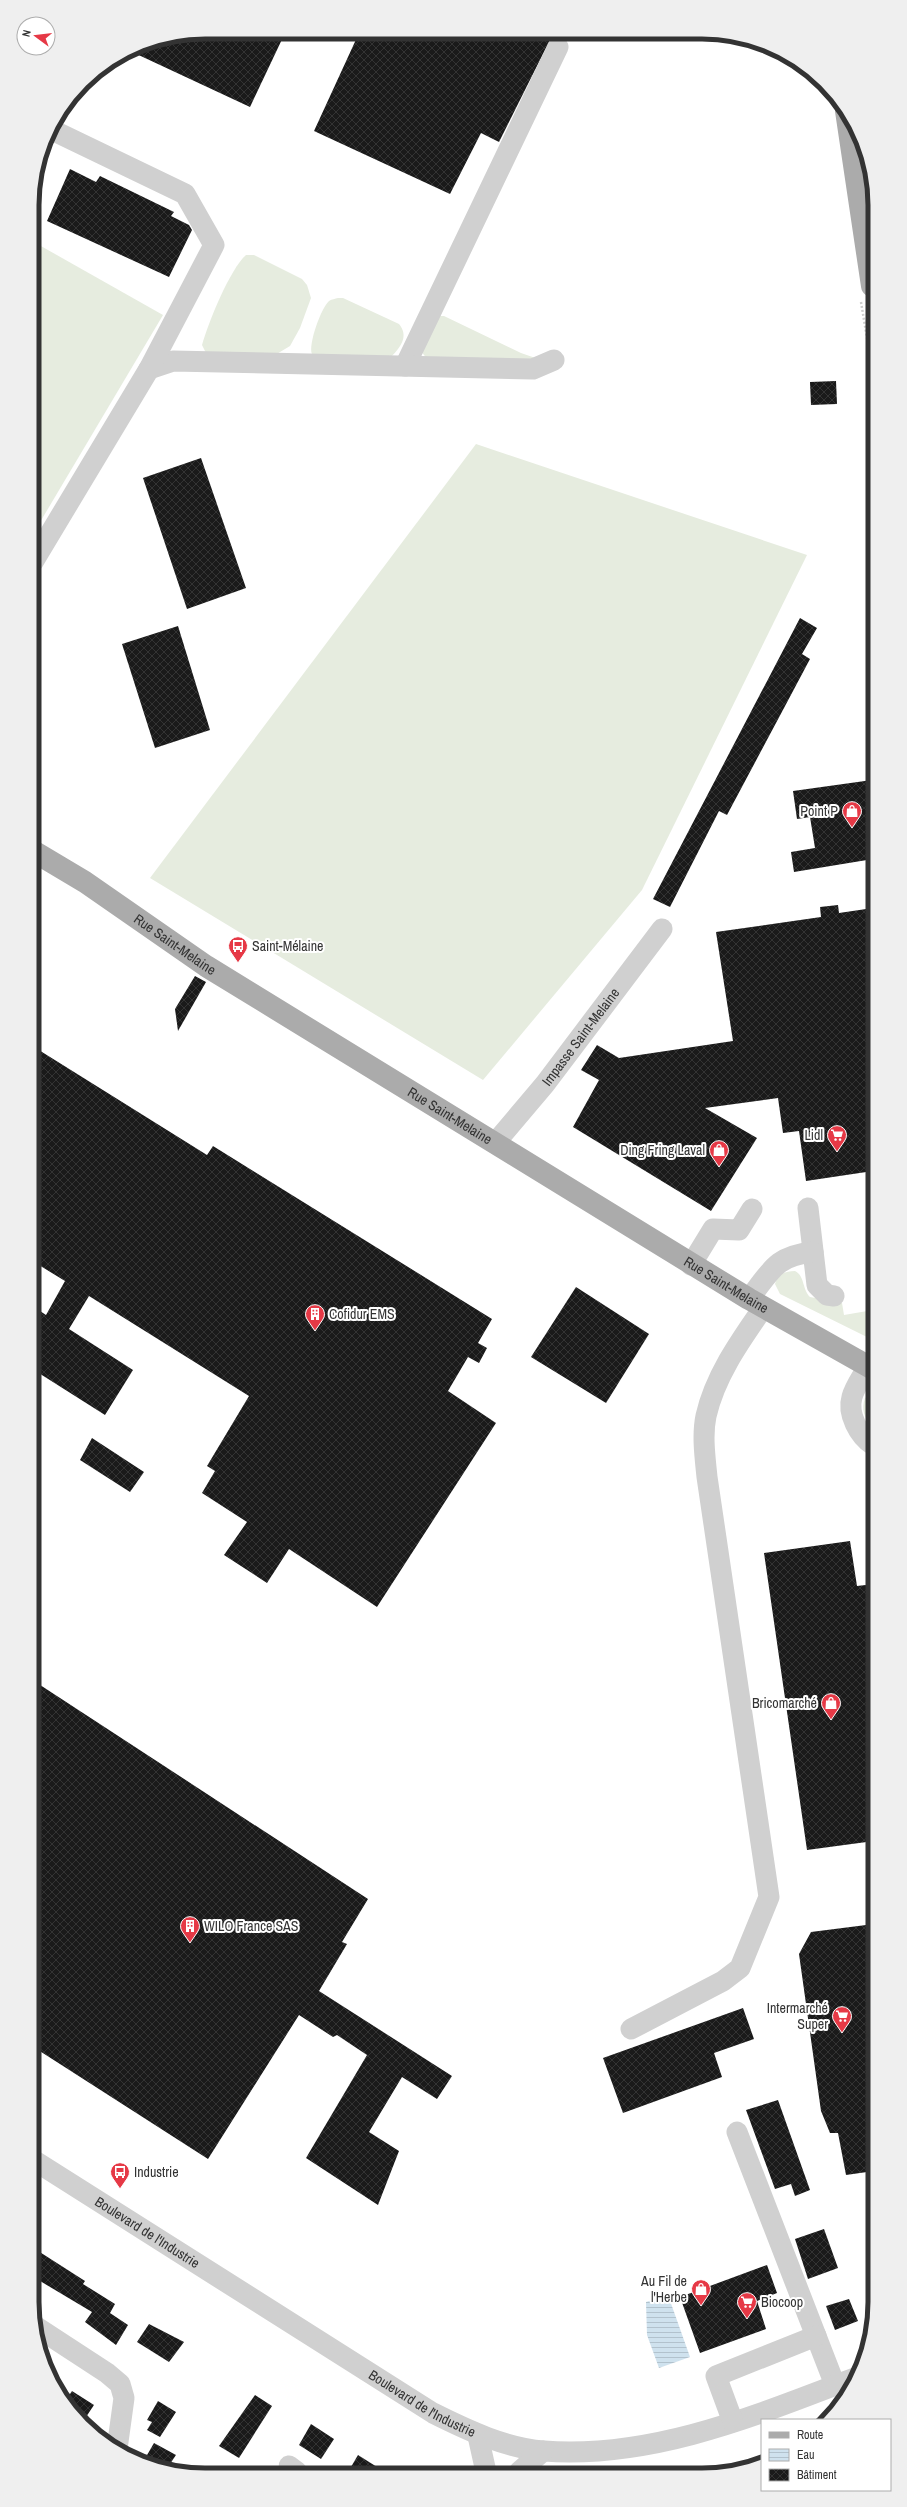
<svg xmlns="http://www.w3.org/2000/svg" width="907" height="2507" font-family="'Archivo Narrow',sans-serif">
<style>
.grass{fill:#e6ecdf}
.water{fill:url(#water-rules)}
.building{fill:url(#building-cross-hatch)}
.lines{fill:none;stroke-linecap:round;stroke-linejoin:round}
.path{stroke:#cdcdcd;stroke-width:2.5;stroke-dasharray:2 2;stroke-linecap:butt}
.minor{stroke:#d0d0d0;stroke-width:21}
.major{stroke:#ababab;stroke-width:22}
.labels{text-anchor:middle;stroke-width:4;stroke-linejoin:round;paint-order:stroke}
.poi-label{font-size:14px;fill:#333;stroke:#fff;text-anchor:end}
.street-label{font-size:14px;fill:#333;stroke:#fff}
.rim{fill:none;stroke:#333;stroke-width:5}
</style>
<defs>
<pattern id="water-rules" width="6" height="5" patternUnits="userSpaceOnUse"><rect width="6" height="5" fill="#cfe2ee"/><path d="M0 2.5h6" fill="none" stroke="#b2c2cd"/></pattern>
<pattern id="building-cross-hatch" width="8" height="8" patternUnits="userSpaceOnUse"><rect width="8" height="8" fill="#1a1a1a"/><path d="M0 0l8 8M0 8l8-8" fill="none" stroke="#333"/></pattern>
</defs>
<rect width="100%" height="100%" fill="#fff"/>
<g class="grass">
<polygon points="32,241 163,315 33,534"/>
<path d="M246,255H254L302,279L307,285L311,298L300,328L290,346L275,355H207L202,345C208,323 230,269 246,255Z"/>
<path d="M338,298H343L399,324C409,336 401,347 391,357L312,354C308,345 321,308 329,301C332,299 335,299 338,298Z"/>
<polygon points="440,316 444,316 521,353 544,361 427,359 421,351"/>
<polygon points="476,444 807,555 642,890 483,1080 150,878"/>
<path d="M795,1271C805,1276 802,1289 810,1297L842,1303L844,1315L873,1310V1340L780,1294L775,1284C778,1274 785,1271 795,1271Z"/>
<path d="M873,1393V1425C864,1419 861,1409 865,1398Z"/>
</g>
<polygon class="water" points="668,2295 690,2357 659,2368 647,2335 646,2302"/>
<g class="building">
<polygon points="205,32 285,33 250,107 130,51 139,45"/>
<polygon points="359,33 553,34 499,142 481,133 450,194 314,131"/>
<polygon points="70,169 96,182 100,176 174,212 171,216 189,225 192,230 169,277 47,221"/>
<polygon points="836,381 837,404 811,405 810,382"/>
<polygon points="201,458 246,588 187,609 143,478"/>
<polygon points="800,618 817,628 802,654 810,659 784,708 727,815 719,811 670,907 653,899"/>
<polygon points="178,626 210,730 155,748 122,644"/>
<polygon points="872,780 873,859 794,872 791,852 815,848 810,817 797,819 793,791"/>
<polygon points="838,905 839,913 873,908 873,1171 806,1181 799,1131 783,1133 778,1098 705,1108 757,1138 711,1211 573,1127 599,1080 581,1070 597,1045 619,1058 733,1041 716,932 821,917 820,907"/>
<polygon points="195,976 206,982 178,1031 175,1009"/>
<polygon points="34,1047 207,1155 213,1146 492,1319 478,1343 487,1348 479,1363 468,1357 448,1391 496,1423 377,1607 289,1549 267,1583 224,1555 247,1522 202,1493 215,1471 207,1466 249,1396 89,1296 69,1329 133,1370 105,1415 34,1370 34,1307 46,1315 65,1281 34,1262"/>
<polygon points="576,1287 649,1334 606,1403 531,1357"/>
<polygon points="92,1438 144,1472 130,1492 80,1460"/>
<polygon points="850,1541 857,1586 874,1584 874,1841 807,1850 764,1553"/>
<polygon points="34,1681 368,1899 342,1942 347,1944 319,1991 452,2076 437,2099 402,2077 369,2132 399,2151 378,2205 306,2158 367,2055 337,2035 333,2037 299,2015 208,2159 35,2048"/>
<polygon points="874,1924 874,2171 846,2175 838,2133 830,2133 821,2111 799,1954 811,1932"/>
<polygon points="743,2008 754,2039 714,2053 722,2077 623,2113 603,2058"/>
<polygon points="778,2100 810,2190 795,2196 791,2184 775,2189 746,2110"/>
<polygon points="824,2229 838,2268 808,2279 795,2239"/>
<polygon points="35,2249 85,2281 83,2284 115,2304 110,2313 128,2325 116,2345 85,2322 92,2312 35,2278"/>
<polygon points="767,2265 777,2293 757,2301 766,2329 700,2353 680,2297"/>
<polygon points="849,2299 858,2321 835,2330 826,2306"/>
<polygon points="149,2324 184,2342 169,2362 137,2342"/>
<polygon points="72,2391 94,2405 82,2423 65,2401"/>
<polygon points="255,2395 272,2406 239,2458 219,2446"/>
<polygon points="158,2401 176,2412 160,2437 147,2430 152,2422 147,2420"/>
<polygon points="311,2424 334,2439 321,2459 299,2445"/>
<polygon points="154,2443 176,2455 166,2470 143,2462"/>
<polygon points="358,2455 385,2472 348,2472"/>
</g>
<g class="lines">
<g class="path">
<polyline points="829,88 830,100"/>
<polyline points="861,302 872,368"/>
</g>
<g class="minor">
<polyline points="405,366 558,47"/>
<polyline points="149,369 173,361 533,369 554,360"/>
<polyline points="33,562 149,369 214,245 185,194 50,129"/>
<path id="s1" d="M496,1142L545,1084L662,929"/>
<polyline points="808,1208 817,1285 827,1295 834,1296"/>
<polyline points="691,1265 713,1229 739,1230 752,1209"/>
<path d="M749,1299C771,1271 775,1256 813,1252"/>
<path d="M868,1366C863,1376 855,1386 852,1397C847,1414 859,1436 873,1445"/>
<path d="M631,2029L723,1981L740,1968L769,1897L707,1477C705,1457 702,1435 706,1416C715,1376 740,1341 763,1308"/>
<polyline points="737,2132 835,2385"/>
<path id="s2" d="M35,2161L433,2413C467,2430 505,2448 544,2451C653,2459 757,2415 857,2377"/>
<polyline points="35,2326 107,2373 120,2384 124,2398 117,2449"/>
<polyline points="733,2422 716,2376 816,2336"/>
<polyline points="478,2436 486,2472"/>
<polyline points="289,2466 297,2472"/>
<polyline points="519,2472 543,2451"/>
</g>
<g class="major">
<polyline points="846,111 872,286"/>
<path id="s3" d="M33,851L85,882L206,966L749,1299L873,1369"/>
</g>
</g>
<defs>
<symbol id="shop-pin" viewBox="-11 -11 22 30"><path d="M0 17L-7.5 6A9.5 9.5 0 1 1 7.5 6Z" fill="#e63946" stroke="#fff"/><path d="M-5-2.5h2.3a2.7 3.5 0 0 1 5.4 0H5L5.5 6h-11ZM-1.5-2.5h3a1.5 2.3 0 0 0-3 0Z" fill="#fff"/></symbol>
<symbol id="bus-pin" viewBox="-11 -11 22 30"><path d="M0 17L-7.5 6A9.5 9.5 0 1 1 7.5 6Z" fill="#e63946" stroke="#fff"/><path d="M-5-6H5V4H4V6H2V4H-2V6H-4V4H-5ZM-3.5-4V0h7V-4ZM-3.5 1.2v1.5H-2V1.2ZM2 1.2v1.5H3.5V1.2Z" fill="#fff"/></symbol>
<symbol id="supermarket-pin" viewBox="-11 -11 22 30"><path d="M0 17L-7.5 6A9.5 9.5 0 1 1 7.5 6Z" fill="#e63946" stroke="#fff"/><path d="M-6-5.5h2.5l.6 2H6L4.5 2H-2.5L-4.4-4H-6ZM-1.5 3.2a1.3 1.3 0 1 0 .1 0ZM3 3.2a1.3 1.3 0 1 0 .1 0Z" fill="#fff"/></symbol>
<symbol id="building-pin" viewBox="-11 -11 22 30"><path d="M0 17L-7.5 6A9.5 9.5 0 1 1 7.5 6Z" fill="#e63946" stroke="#fff"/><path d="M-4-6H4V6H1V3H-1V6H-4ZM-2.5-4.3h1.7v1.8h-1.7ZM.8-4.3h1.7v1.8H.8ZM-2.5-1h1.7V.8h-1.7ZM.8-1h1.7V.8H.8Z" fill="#fff"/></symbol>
</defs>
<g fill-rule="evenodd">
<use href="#shop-pin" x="841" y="800" width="22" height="30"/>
<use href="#bus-pin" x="227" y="935" width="22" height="30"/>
<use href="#supermarket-pin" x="826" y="1124" width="22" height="30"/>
<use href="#shop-pin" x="708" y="1139" width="22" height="30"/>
<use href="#building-pin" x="304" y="1303" width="22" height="30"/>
<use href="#shop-pin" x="820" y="1692" width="22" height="30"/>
<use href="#building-pin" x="179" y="1915" width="22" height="30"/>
<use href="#supermarket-pin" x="831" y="2005" width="22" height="30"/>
<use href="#bus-pin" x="109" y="2161" width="22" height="30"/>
<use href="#shop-pin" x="690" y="2278" width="22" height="30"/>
<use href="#supermarket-pin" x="736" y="2291" width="22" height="30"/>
</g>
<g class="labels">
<g class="poi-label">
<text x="838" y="816">Point P</text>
<text x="252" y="951" text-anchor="start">Saint-Mélaine</text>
<text x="823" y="1140">Lidl</text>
<text x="705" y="1155">Ding Fring Laval</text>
<text x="329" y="1319" text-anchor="start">Cofidur EMS</text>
<text x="817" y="1708">Bricomarché</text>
<text x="204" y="1931" text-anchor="start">WILO France SAS</text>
<text x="828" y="2013">Intermarché<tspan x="828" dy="16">Super</tspan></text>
<text x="134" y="2177" text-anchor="start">Industrie</text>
<text x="687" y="2286">Au Fil de<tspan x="687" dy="16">l'Herbe</tspan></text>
<text x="761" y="2307" text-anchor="start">Biocoop</text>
</g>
<g class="street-label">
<text dy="5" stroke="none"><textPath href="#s3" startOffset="170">Rue Saint-Melaine</textPath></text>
<text dy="5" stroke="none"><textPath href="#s1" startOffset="135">Impasse Saint-Melaine</textPath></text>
<text dy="5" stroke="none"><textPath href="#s3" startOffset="494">Rue Saint-Melaine</textPath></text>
<text dy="5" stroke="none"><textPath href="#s3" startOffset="818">Rue Saint-Melaine</textPath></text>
<text dy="5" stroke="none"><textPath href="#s2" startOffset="133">Boulevard de l'Industrie</textPath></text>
<text dy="5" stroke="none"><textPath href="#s2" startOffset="457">Boulevard de l'Industrie</textPath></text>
</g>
</g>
<path d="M0 0H907V2507H0ZM205 39H702A166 166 0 0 1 868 205V2302A166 166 0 0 1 702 2468H205A166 166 0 0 1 39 2302V205A166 166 0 0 1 205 39Z" fill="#efefef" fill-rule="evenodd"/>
<path class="rim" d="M205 39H702A166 166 0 0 1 868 205V2302A166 166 0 0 1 702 2468H205A166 166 0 0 1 39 2302V205A166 166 0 0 1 205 39Z"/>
<rect x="761" y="2419" width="130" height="72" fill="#ffffff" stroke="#adadad"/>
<rect x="769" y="2432" width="20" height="6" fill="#ababab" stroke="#adadad"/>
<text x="797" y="2439" font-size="12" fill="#333333">Route</text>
<rect x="769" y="2449" width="20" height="12" fill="url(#water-rules)" stroke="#adadad"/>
<text x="797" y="2459" font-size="12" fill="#333333">Eau</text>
<rect x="769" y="2469" width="20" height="12" fill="url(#building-cross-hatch)" stroke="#adadad"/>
<text x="797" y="2479" font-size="12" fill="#333333">Bâtiment</text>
<g transform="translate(36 36) rotate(285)"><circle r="19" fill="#ffffff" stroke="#adadad"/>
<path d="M0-3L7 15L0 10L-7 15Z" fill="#e63946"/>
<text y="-6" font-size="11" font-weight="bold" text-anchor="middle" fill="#333333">N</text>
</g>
</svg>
